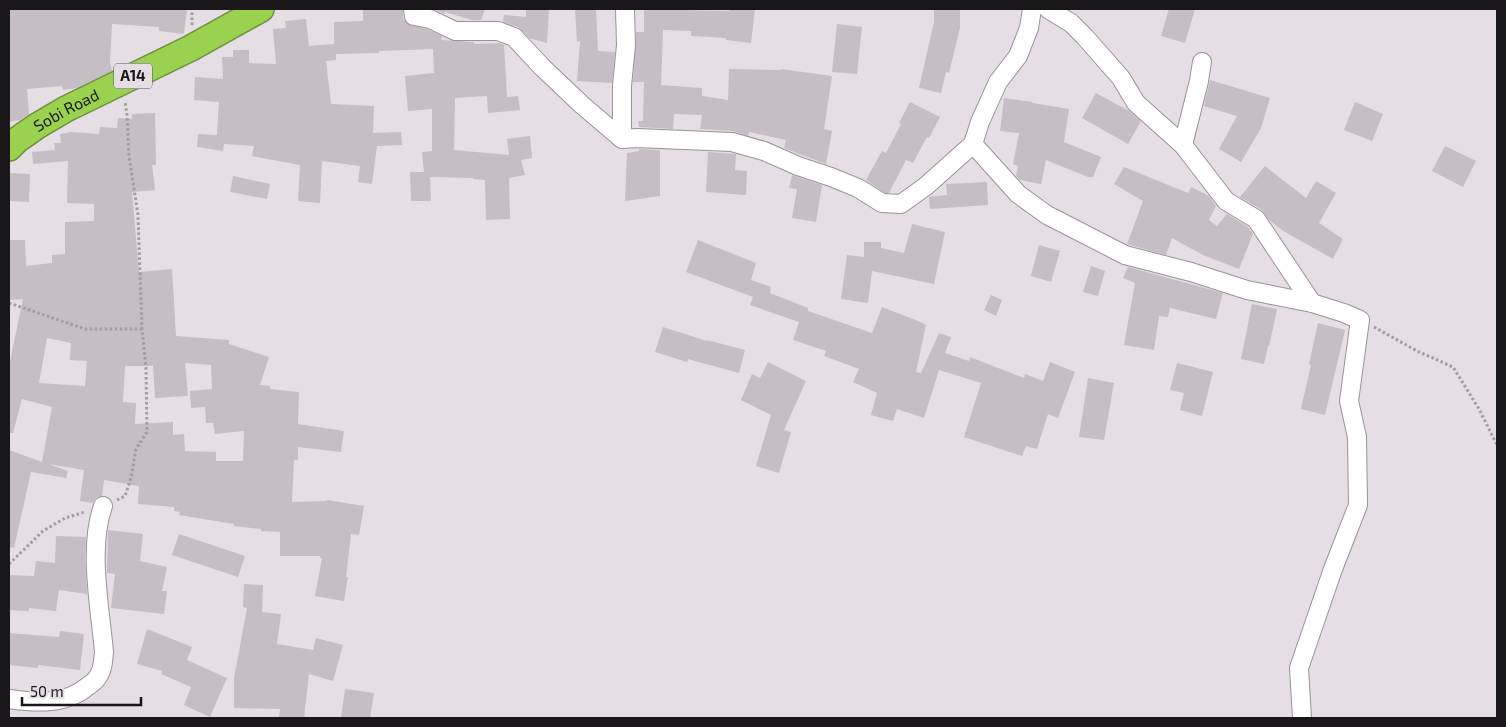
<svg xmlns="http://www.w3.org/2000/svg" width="1506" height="727" font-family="'Exo 2',sans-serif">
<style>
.building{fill:#c5bec4;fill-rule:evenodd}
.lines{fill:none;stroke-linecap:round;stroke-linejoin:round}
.minor-casing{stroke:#999298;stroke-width:20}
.highway-casing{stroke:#6d903b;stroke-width:28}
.path{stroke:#a19ca1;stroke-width:3;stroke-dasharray:2.5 2.5;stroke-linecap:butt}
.minor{stroke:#fff;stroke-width:18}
.highway{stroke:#9ad14e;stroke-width:25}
.labels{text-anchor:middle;stroke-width:4;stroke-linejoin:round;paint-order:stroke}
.shield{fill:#e5dee4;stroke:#565356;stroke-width:1}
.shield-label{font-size:15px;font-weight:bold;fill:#191719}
.street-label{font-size:16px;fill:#191719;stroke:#e5dee4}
</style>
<rect width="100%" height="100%" fill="#e5dee4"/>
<g class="building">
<polygon points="9,9 187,9 184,34 159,31 159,27 112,24 110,62 112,71 77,88 63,90 62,86 27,89 29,114 20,120 9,122"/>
<polygon points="363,9 403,9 403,18 407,24 427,29 442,36 441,40 474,42 474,44 500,43 504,45 507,97 518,96 520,110 488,113 487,96 455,98 454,150 509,155 507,139 530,136 532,158 521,160 525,175 509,178 510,219 486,220 485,180 473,179 473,178 430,177 431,201 411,201 410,172 424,172 422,152 432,151 432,109 408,111 405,76 434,73 433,49 379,51 379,53 336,54 336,60 326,61 331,104 374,106 373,133 401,132 402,145 377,146 372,184 358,182 360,166 322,161 320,203 298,201 300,165 252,156 254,146 224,144 223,151 197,147 198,134 217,135 219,102 194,100 195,77 223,79 222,57 233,57 233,50 249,50 249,63 276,64 273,29 286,28 285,21 306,19 309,46 334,44 334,22 363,21"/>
<polygon points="433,9 485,9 481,20 472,20 445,12 445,14"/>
<polygon points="526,9 549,10 547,43 529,38 518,27 503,22 504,15 526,17"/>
<polygon points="575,9 596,9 598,51 615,52 612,83 577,81 580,41 577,42"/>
<polygon points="644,9 729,11 730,9 755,9 751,43 726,40 726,38 691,36 691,31 663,30 661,85 702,88 702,96 728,100 729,69 781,70 781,69 832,76 824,129 832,131 826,164 784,148 786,140 749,132 748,136 733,131 700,129 702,115 674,114 673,129 639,127 638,121 643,121 644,82 633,82 636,32 644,32"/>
<polygon points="934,9 960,9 960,28 949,73 946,72 941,93 919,88 934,22"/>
<polygon points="1169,9 1195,9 1185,43 1161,36"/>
<polygon points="837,24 862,27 857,74 832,72"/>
<polygon points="1210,80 1270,98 1261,128 1241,162 1219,149 1237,116 1204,106"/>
<polygon points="1096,93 1129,111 1141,121 1128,144 1082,118"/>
<polygon points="1004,98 1032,102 1032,103 1069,109 1064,142 1101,157 1093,177 1088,177 1046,160 1041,184 1020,180 1016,176 1018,166 1013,164 1019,133 1000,131"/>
<polygon points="910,102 940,117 929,138 927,137 913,163 906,160 889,193 885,193 866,180 882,151 886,153 901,124 899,123"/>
<polygon points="1355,102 1383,114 1372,141 1344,130"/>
<path d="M155,113L156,165H152L155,190L132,192L139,272L172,269L176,336L229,340V344L269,357L260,385L270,386V389L299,392L298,424L344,431L341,452L298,447V460H294L292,502L327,501V500L364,506L359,535L351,534L346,577H348L344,601L315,596L322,558H320V556H280V532L261,531V529L234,526V524L179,515L180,512L174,511V507L138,504L139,486L104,480L102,496L96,498L93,503L80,501L84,470L49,464L68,471L66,478L31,472L14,548L9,547V450L42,462L52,407L22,399L13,433H9V366L23,299L9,300V240H25L26,266L52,263V255L65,254V222L94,221V204L67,203L68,161L33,164L32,152L55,150L54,143H61L60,134L71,132L99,134L100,127L117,128L118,118L132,119V114ZM47,338L71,343L70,360L87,361L85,386L39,383ZM185,363L211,365L212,389L190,391L191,408L205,407L206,423H213L215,434L244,431L243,461H216V452L185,451L184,434L173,435V422L135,424L136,403L123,402L125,366H153L155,398L188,396Z"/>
<polygon points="1445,146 1476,161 1463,187 1432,171"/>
<polygon points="639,149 660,150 660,196 625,201 627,153 639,151"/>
<polygon points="708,152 736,154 735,170 747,171 746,195 706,192"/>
<polygon points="1265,166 1306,198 1316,181 1336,193 1319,223 1343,239 1333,259 1285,232 1269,220 1262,210 1240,197"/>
<polygon points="1124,167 1188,193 1191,187 1209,196 1216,206 1209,220 1217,226 1227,214 1248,227 1253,234 1239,269 1203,255 1172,238 1166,255 1127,244 1143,201 1114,184"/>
<polygon points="10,173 30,174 29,202 9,201"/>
<polygon points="792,175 822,185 816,222 792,218 797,189 789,188"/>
<polygon points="233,176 270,184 267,199 230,192"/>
<polygon points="987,182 988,205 930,209 929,197 947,195 946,184"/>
<polygon points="912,224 945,232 934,284 872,271 868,303 841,299 847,255 864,257 864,242 881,242 881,248 904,253"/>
<polygon points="698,240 756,263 751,280 771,287 770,293 808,308 808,311 872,333 882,307 923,323 926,325 916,372 921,373 939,333 951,337 945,353 969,361 970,357 1024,378 1025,374 1043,381 1050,362 1075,372 1058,418 1048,414 1037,449 1026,446 1022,456 964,437 981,383 939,370 924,418 897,409 893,421 871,415 877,393 853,382 859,369 824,356 826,351 793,340 799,322 750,305 753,297 686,272"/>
<polygon points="1039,245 1060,251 1051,282 1031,276"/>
<polygon points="1091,266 1105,271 1098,296 1083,292"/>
<polygon points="1128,267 1223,293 1216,319 1170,308 1168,317 1159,316 1154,350 1124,345 1135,283 1123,278"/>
<polygon points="991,295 1002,300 996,316 984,310"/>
<polygon points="1252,304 1277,309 1269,346 1268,346 1264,364 1241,359"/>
<polygon points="1318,323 1345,330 1325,415 1301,409 1311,365 1309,364"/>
<polygon points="663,327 707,341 707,340 745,350 739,373 688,359 687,362 655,352"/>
<polygon points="768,362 806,381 784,430 791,432 779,473 756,466 771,415 741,400 752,374 760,378"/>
<polygon points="1177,363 1213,372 1202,416 1180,410 1184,393 1170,390"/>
<polygon points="1088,378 1114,383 1104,440 1079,437"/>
<polygon points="108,530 143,534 140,561 167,567 162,591 167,591 164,614 111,608 115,574 107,573"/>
<polygon points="179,534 245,556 238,577 172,555"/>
<polygon points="56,536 86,537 85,559 87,594 59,590 56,611 29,608 29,611 9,610 9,575 34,576 36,561 55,563"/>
<polygon points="244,584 263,585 262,612 281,614 277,644 313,650 316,638 343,645 333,681 309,674 304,718 279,717 280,709 234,708 234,678 247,608 243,607"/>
<polygon points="147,629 192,647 187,660 227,678 210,717 184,705 191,687 161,674 162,671 137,664"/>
<polygon points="60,631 84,634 80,670 38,665 38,668 9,665 9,633 59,637"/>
<polygon points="345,689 374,693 370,718 341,718"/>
</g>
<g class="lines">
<defs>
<g id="minor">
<polyline points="413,9 414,16 430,19 455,31 498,31 514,37 542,67 582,105 622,139 637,138 732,142 764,151 798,166 831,177 858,188 882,203 901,204 926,186 973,144"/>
<polyline points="1032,9 1029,28 1018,56 998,82 980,122 973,144 1018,194 1047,215 1125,255 1191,272 1247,290 1312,303 1344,313 1360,320 1349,401 1357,437 1358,505 1333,569 1299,668 1302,718"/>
<polyline points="1048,9 1071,23 1085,37 1121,78 1136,103 1183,145 1226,201 1256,219 1312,303"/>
<polyline points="622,139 622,86 626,45 625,9"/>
<polyline points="1183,145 1199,81 1202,62"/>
<path d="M9,699C36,703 66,705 88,686C91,684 95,681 97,678C103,671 103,661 104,652C100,607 88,548 103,506"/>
</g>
<g id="highway">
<path id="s1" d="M9,148L17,140L37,126L66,109L191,48L261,9"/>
</g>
</defs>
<use href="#minor" class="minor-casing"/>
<use href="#highway" class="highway-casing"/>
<g class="path">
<polyline points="192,25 192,9"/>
<polyline points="9,303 85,329 142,329"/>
<polyline points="1374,327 1417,351 1453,367 1479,409 1497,445"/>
<polyline points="117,500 125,496 131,478 136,449 147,432 146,368 142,329 138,215 129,156 127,115 125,102"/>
<polyline points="9,564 43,531 65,518 85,512"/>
</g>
<use href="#minor" class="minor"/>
<use href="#highway" class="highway"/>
</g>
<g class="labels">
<rect class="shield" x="114" y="63.5" width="38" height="25" rx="4"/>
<g class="shield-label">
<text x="133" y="81">A14</text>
</g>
<g class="street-label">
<text dy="6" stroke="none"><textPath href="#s1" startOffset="69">Sobi Road</textPath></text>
</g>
</g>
<rect width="1506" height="727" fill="none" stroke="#191719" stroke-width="20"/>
<path d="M22 697v8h119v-8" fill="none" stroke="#191719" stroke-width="2.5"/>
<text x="30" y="697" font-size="15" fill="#191719" stroke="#e5dee4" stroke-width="4" paint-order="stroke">50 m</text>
</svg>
